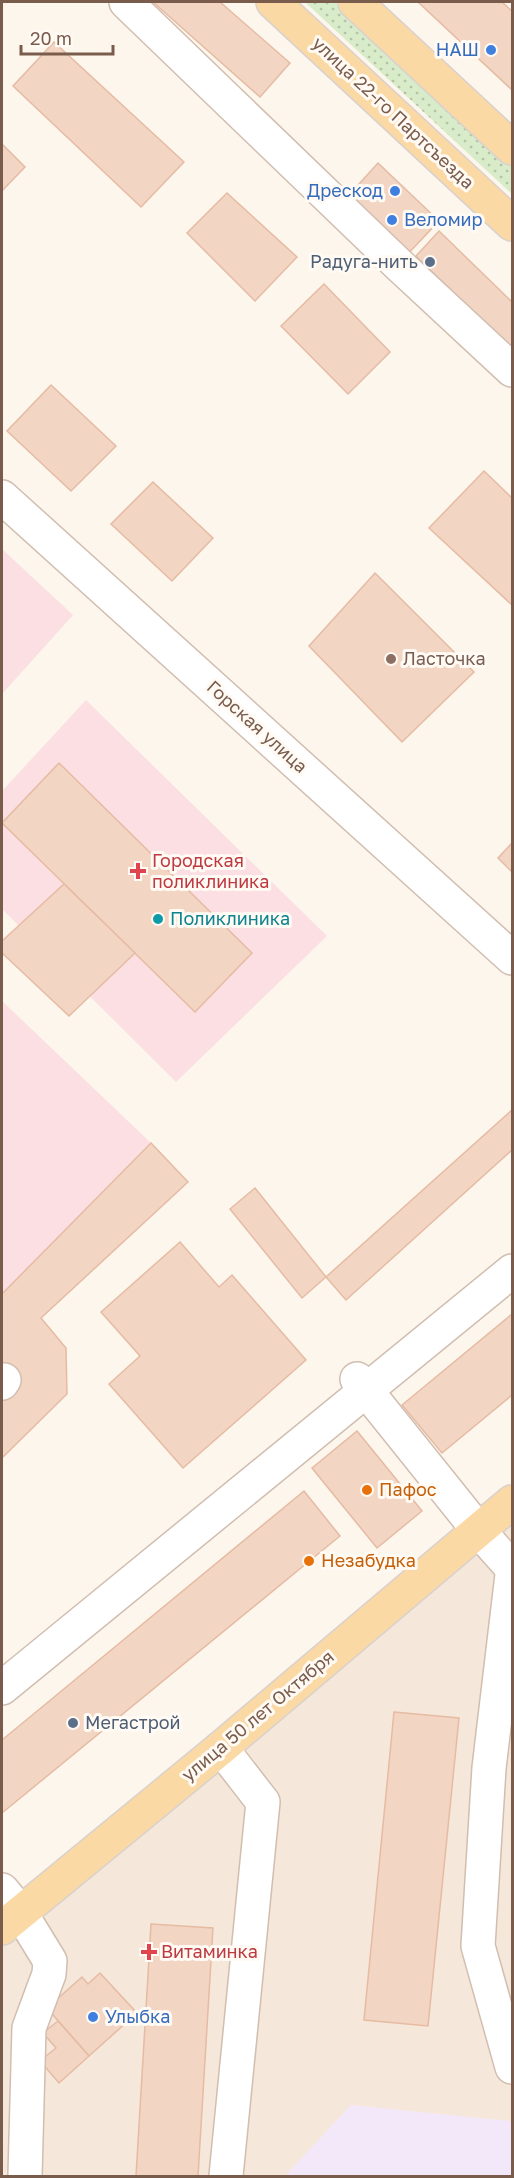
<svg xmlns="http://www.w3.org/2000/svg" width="514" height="2178" font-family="'Golos Text',sans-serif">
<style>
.residential{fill:#f5e8da}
.education{fill:#f3e8fa}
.medical{fill:#fbdfe3}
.grass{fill:url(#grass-dots)}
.building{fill:#f3d5c3;stroke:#e6bba3;stroke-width:1.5}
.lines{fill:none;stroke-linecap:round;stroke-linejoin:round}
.minor-casing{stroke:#d1beb0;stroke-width:36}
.major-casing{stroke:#dad1cd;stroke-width:36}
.minor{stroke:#fff;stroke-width:33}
.major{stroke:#fbd9a5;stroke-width:33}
.shop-dot{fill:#3f7fe0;stroke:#fffaf3;stroke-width:2}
.service-dot{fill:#5c6f8a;stroke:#fffaf3;stroke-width:2}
.education-dot{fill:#8d6e63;stroke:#fffaf3;stroke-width:2}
.health-dot{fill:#e0444e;stroke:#fffaf3;stroke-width:2}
.culture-dot{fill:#0f9aa8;stroke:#fffaf3;stroke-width:2}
.food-dot{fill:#e8710a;stroke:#fffaf3;stroke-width:2}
.labels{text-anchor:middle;stroke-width:6;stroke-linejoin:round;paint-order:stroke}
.shop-label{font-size:18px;fill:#366cbe;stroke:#fffaf3;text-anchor:end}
.street-label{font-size:18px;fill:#7a5c4d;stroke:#fffaf3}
.service-label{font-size:18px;fill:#4e5e75;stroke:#fffaf3;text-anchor:end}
.education-label{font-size:18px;fill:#785e54;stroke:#fffaf3;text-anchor:start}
.health-label{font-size:18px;fill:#be3a42;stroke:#fffaf3;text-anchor:start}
.culture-label{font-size:18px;fill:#0d838f;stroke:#fffaf3;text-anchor:start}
.food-label{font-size:18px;fill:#c56008;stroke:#fffaf3;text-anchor:start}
</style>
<defs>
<pattern id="grass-dots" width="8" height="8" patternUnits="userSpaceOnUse" patternTransform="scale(1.5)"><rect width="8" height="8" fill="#d8ecc9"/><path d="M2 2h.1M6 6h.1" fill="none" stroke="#b4c2a5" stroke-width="1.8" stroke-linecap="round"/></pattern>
</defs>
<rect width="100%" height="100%" fill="#fdf6ec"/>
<polygon class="residential" points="512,1521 512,2176 2,2176 2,1945"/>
<polygon class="education" points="351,2105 511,2121 512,2176 285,2176"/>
<g class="medical">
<polygon points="2,549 73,615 2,694 2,548"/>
<polygon points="86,700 327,936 176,1082 2,909 2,791"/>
<polygon points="2,1001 151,1143 2,1294"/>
</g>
<polygon class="grass" points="305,2 335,2 512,167 512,194"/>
<g class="building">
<polygon points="153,2 220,2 290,63 260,97"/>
<polygon points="418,2 502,2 512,11 512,90"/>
<polygon points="54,42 184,162 141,207 13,86"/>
<polygon points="2,144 25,167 2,191"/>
<polygon points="378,163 439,221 403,259 341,204"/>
<polygon points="227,193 297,257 255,301 187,233"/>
<polygon points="439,231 512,302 512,350 416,256"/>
<polygon points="324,284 390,352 348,394 281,326"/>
<polygon points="51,385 116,446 71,491 7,431"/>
<polygon points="484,471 512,498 512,605 429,528"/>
<polygon points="153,482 213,538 172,581 111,524"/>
<polygon points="375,573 474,672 402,742 309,646"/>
<polygon points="59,763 252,953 195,1012 2,823"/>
<polygon points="512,843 512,872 498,858"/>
<polygon points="64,884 135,953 69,1016 2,953 2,941"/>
<polygon points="512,1110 512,1150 346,1300 326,1277"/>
<polygon points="151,1143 188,1182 41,1318 66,1348 67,1394 2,1458 2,1294"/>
<polygon points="255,1188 326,1277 302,1298 230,1209"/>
<polygon points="180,1242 219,1287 232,1275 306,1360 183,1468 109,1384 140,1356 101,1312"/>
<polygon points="512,1314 512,1395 442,1453 402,1405"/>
<polygon points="357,1431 422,1511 377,1548 312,1468"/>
<polygon points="304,1491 340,1536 2,1813 2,1740"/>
<polygon points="394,1712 459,1718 428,2026 364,2020"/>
<polygon points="151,1924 213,1928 198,2176 136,2176"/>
<polygon points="100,1973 137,2013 89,2056 47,2008 82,1977 88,1984"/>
<polygon points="58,2021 89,2056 59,2083 40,2061 56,2048 43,2033"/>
</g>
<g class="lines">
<defs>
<g id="minor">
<polyline points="126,2 398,264 512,370"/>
<polyline points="2,497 512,958"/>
<polyline points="357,1379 479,1531 512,1568"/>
<polyline points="2,1383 4,1380"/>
<polyline points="512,1575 489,1768 478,1946 512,2067"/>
<polyline points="2,1688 512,1271"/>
<polyline points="221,1748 263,1802 226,2176"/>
<polyline points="2,1890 20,1912 50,1961 49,1974 29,2028 25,2176"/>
</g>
<g id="major">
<polyline points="273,2 512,224"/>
<polyline points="355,2 512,148"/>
<polyline points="2,1928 221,1748 512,1502"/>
</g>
</defs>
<use href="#minor" class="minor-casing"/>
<use href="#major" class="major-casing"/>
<use href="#minor" class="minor"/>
<use href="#major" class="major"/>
</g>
<g class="shop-dot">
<circle cx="491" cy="50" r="6"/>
<circle cx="395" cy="191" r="6"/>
<circle cx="392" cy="220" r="6"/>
<circle cx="93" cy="2017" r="6"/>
</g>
<g class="service-dot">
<circle cx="430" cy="262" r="6"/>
<circle cx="73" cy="1723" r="6"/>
</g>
<circle class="education-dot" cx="391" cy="659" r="6"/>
<g class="health-dot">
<path d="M135 862h6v6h6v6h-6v6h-6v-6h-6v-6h6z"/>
<path d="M146 1943h6v6h6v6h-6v6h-6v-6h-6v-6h6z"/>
</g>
<circle class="culture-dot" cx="158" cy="919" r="6"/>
<g class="food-dot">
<circle cx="367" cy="1490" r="6"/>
<circle cx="309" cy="1561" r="6"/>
</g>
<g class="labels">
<g class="shop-label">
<text x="479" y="56">НАШ</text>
<text x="383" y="197">Дрескод</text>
<text x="404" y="226" text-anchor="start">Веломир</text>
<text x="105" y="2023" text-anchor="start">Улыбка</text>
</g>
<g class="street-label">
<text transform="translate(393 113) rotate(43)" y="6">улица 22-го Партсъезда</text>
<text transform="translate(257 727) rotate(42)" y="6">Горская улица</text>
<text transform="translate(258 1716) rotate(-40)" y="6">улица 50 лет Октября</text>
</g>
<g class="service-label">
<text x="418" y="268">Радуга-нить</text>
<text x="85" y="1729" text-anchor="start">Мегастрой</text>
</g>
<g class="education-label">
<text x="403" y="665">Ласточка</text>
</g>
<g class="health-label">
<text x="152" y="867">Городская<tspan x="152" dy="21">поликлиника</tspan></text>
<text x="161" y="1958">Витаминка</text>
</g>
<g class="culture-label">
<text x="170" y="925">Поликлиника</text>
</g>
<g class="food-label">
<text x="379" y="1496">Пафос</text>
<text x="321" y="1567">Незабудка</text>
</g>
</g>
<rect width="514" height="2178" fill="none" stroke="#7a5c4d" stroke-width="6"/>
<path d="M21 45v9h92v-9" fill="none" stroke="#7a5c4d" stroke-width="3"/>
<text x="30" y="45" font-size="18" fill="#7a5c4d" stroke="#fffaf3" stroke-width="4.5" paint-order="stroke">20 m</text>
</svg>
